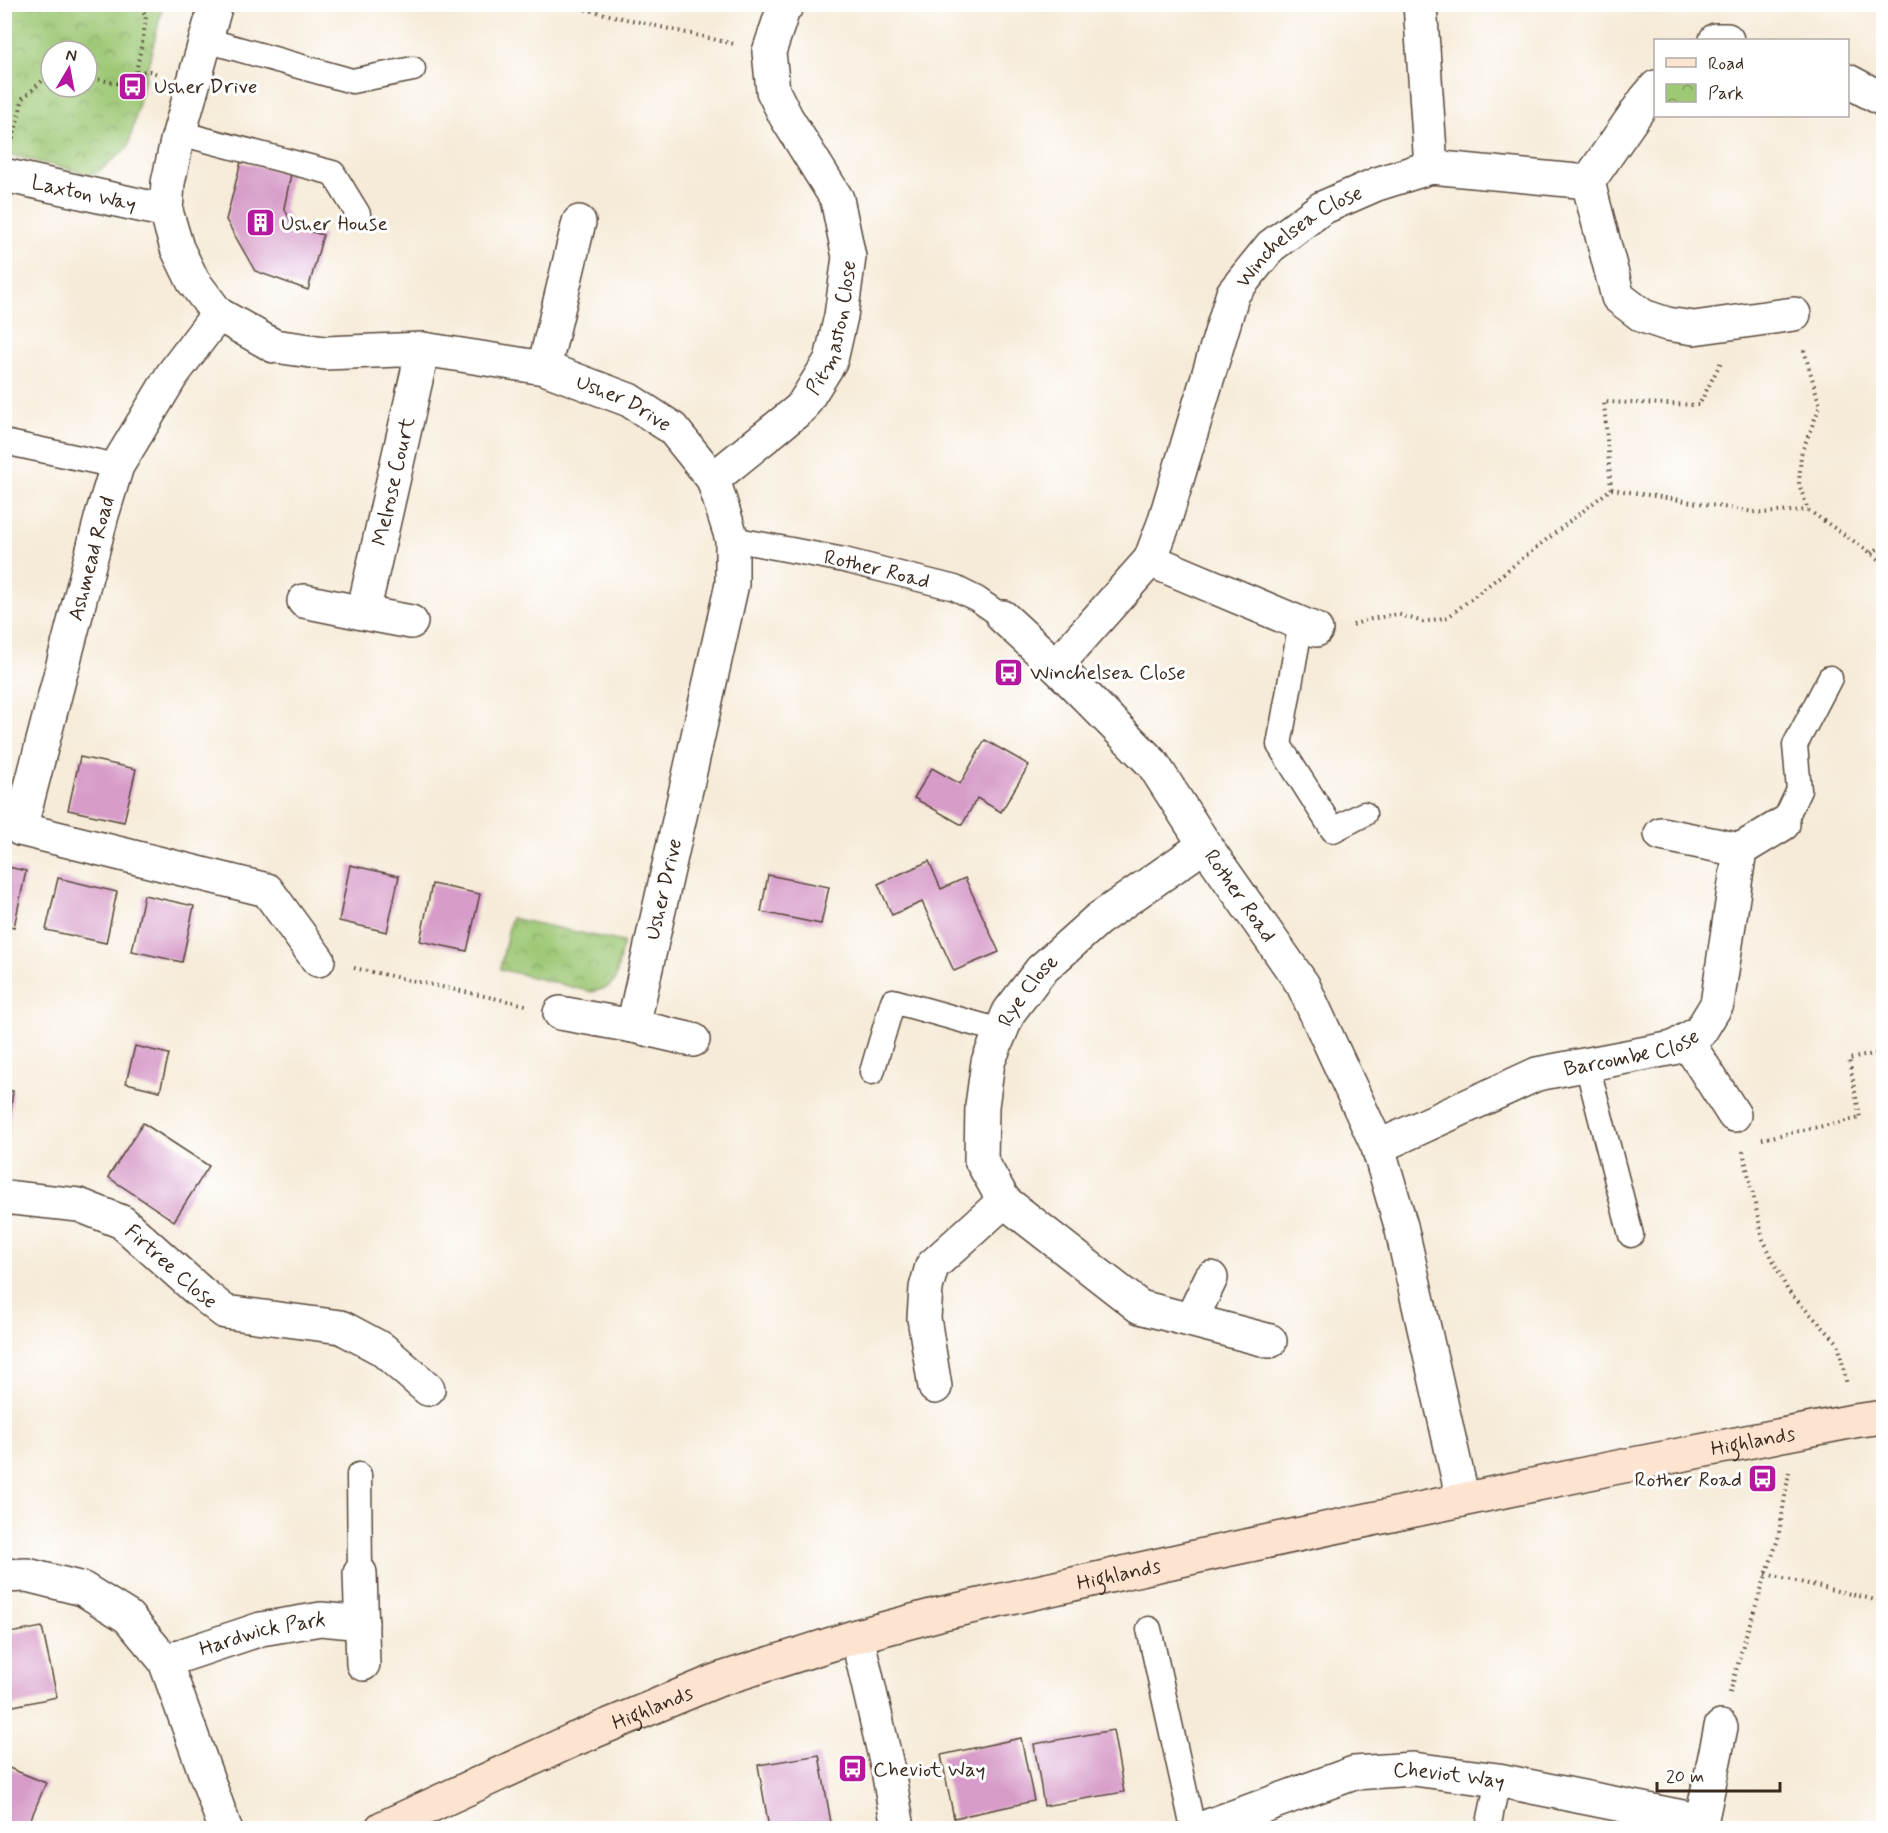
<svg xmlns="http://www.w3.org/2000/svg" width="1888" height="1833" font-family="Mynerve,sans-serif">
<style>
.park{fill:url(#park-crowns);stroke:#6c7949;stroke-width:1.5;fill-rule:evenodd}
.building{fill:#d79cc9}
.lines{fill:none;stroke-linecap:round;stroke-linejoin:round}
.lane-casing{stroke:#57473a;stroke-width:27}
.street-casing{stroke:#57473a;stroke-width:36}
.secondary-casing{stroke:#57473a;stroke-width:36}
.path{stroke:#57473a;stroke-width:4;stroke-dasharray:1.5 4.5;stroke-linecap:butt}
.lane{stroke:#fff;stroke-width:24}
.street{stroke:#fff;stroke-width:33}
.secondary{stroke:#fde4d0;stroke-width:33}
.labels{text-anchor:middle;stroke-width:6;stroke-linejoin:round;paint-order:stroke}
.poi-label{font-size:21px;fill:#3b2a1e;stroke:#fff;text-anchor:start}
.street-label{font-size:21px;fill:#3b2a1e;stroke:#fff}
</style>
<defs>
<pattern id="park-crowns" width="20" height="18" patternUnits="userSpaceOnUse" patternTransform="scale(1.5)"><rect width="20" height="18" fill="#9dc874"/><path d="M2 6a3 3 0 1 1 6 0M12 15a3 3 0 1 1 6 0" fill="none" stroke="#81a35f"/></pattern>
</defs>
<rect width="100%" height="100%" fill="#fff"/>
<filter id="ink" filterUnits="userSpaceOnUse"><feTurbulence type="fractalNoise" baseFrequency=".0167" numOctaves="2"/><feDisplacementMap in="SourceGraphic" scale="12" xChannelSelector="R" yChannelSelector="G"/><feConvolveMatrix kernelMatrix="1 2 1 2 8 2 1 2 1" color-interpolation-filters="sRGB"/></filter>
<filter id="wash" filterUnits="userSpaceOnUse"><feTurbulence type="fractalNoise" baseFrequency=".008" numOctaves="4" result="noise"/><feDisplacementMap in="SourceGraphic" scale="24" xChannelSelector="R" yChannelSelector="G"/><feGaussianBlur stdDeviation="1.35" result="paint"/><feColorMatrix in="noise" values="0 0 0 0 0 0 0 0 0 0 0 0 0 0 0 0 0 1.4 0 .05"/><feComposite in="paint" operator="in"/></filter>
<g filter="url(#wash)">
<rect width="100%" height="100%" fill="#f6ebd8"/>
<g class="park">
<path d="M5,4L163,5L128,148L94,175L5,154ZM51,51H87V87H51Z"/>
<polygon points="511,918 623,942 615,981 606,988 592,992 500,969"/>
</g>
<g id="blocks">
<g class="building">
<polygon points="241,162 291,174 284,208 294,227 323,235 308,290 255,271 226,220"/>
<polygon points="985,740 1029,765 1001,812 977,798 962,825 914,798 932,768 960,784"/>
<polygon points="80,757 136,769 124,822 68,810"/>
<polygon points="929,861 941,889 965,878 999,952 954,971 922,902 892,915 878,884"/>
<polygon points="350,865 399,876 387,932 339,921"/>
<polygon points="4,866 26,871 14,927 4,925"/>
<polygon points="768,875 829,887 821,924 761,912"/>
<polygon points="58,878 117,892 106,943 46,930"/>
<polygon points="432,884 480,894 467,951 420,941"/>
<polygon points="144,895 194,906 182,962 132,951"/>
<polygon points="135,1046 169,1054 160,1091 126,1083"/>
<polygon points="4,1090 13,1091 6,1150 4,1150"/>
<polygon points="143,1123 209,1166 174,1221 108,1177"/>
<polygon points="42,1627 57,1697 4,1708 4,1634"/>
<polygon points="1113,1730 1124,1792 1044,1806 1034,1744"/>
<polygon points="1021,1738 1034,1801 954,1818 941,1755"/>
<polygon points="819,1755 832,1828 769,1828 758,1765"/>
<polygon points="4,1766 46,1783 27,1828 4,1828"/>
</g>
</g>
</g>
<g filter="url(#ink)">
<use href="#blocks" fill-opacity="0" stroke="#57473a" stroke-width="1.5"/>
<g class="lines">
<defs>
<g id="lane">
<polyline points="206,40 352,81 413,69"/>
<polyline points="179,133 333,173 358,214"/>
<polyline points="4,442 117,466"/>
<path id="s1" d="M732,539L844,560L955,588L977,599L1003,617"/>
<polyline points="1301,623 1279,745 1333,830 1364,814"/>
<polyline points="1783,824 1799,790 1795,745 1830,678"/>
<polyline points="1587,1065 1631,1235"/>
<polyline points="872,1072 893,1001 1001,1031"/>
<polyline points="359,1475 360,1573"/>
<polyline points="1149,1629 1193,1828"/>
<polyline points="1488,1828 1498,1780"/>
</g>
<g id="street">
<path id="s2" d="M216,4L177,141L168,183L166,211L177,248L193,281L218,314L274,346L325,353L423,349L544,368L629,400L672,428L713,479L732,539V584L633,1026"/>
<polyline points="1420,4 1431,167"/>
<polyline points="1716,40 1727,40"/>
<polyline points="1848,81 1884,100"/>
<path id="s3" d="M4,175L166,211"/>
<polyline points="1588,182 1618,297 1643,316 1667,324 1694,328 1794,314"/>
<polyline points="544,368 579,222"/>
<path id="s4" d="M713,479L801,408L831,360L841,316L849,257L837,199L786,117L773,91L769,52L784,7L788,4"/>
<polyline points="1150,560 1316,630"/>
<polyline points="304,601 363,613"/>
<path id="s5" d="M1003,617L1056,666L1153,764L1205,845L1303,985L1378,1147L1401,1226L1463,1500"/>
<path id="s6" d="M411,622L363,613L423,349"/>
<path id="s7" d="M1056,666L1150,560L1164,523L1233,293L1271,246L1322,208L1377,184L1431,167L1588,182L1645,100L1656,87"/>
<path id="s8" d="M4,812L20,829L102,515L117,466L172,375L218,314"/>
<polyline points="20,829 267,890 318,960"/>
<polyline points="1740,850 1783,824"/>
<polyline points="560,1013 633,1026 693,1040"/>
<polyline points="1686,1040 1734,1115"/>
<path id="s9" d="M1378,1147L1537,1074L1673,1048L1700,1032L1717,1004L1740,850L1661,834"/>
<path id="s10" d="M4,1197L79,1205L122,1222L200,1292L225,1312L341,1327L382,1349L428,1389"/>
<polyline points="1004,1201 1140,1307 1270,1341"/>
<polyline points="1191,1320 1211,1278"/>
<path id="s11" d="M935,1387L924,1318L926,1288L932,1266L1004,1201L981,1160L982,1106L988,1062L1009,1012L1041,970L1097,920L1205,845"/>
<polyline points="360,1573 363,1664"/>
<polyline points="4,1576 27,1575 83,1589 128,1617 165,1661 225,1828"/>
<polyline points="857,1636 888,1770 898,1828"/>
<path id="s12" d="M165,1661L261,1629L321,1619L362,1623"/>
<path id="s13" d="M1203,1828L1354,1773L1413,1769L1498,1780L1702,1821"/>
<polyline points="1700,1828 1721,1727"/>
</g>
<g id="secondary">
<path id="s14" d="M382,1828L573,1740L718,1680L857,1636L939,1614L1217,1552L1608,1469L1854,1421L1884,1417"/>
</g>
</defs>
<use href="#lane" class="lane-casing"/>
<use href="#street" class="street-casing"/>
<use href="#secondary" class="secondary-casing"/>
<g class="path">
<polyline points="562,4 734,44"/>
<polyline points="136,72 143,38 146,16 139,4"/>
<polyline points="87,77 130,86 136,72 149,71 158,74"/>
<polyline points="13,139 23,98 51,73"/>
<polyline points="1804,350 1820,406 1801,454 1799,484 1808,510 1871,553 1884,564"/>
<polyline points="1611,489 1604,402 1699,405 1721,362"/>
<polyline points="1871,553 1884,545"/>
<polyline points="1353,625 1366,620 1397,614 1423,622 1448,617 1611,489 1760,513 1808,510"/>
<polyline points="354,968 526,1005"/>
<polyline points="1762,1139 1860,1118 1849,1059 1884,1052"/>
<polyline points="1743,1151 1763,1239 1788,1291 1838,1343 1847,1385"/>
<polyline points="1766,1574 1884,1602"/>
<polyline points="1730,1693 1745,1638 1778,1539 1789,1472"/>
<polyline points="1343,1828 1345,1817"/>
</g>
<use href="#lane" class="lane"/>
<use href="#street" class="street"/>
<use href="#secondary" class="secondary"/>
</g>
</g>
<defs>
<symbol id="bus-square" viewBox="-11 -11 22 22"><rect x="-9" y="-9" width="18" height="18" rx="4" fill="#b5179e" stroke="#fff"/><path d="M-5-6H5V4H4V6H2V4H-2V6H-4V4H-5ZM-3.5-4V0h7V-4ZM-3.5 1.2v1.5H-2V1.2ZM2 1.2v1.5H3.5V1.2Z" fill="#fff"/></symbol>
<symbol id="building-square" viewBox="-11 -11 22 22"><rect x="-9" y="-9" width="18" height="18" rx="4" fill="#b5179e" stroke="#fff"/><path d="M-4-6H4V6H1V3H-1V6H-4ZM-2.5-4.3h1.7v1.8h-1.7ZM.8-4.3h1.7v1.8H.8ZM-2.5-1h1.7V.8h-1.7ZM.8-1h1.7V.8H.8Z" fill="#fff"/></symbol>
</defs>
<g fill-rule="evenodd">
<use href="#bus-square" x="116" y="70" width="33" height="33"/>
<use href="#building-square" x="244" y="206" width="33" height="33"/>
<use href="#bus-square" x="992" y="656" width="33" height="33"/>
<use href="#bus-square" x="1746" y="1462" width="33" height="33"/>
<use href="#bus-square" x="836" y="1752" width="33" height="33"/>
</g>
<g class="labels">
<g class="poi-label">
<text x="154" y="93">Usher Drive</text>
<text x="281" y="230">Usher House</text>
<text x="1030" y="679">Winchelsea Close</text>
<text x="1742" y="1486" text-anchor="end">Rother Road</text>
<text x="873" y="1776">Cheviot Way</text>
</g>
<g class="street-label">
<text dy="7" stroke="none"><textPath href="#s3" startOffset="82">Laxton Way</textPath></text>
<text dy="7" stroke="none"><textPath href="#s7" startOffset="510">Winchelsea Close</textPath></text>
<text dy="7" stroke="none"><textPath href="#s4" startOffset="201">Pitmaston Close</textPath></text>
<text dy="7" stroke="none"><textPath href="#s2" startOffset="754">Usher Drive</textPath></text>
<text dy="7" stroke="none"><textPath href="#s6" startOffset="184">Melrose Court</textPath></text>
<text dy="7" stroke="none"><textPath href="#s8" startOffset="303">Ashmead Road</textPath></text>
<text dy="7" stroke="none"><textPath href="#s1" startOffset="148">Rother Road</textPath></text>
<text transform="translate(663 889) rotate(-77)" y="7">Usher Drive</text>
<text dy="7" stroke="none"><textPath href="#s5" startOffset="368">Rother Road</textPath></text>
<text dy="7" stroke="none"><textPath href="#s11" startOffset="448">Rye Close</textPath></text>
<text dy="7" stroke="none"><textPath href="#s9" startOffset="272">Barcombe Close</textPath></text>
<text dy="7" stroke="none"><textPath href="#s10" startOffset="188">Firtree Close</textPath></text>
<text dy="7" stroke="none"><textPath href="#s14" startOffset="1430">Highlands</textPath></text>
<text dy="7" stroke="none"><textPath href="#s14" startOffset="782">Highlands</textPath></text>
<text dy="7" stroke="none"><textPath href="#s12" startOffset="102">Hardwick Park</textPath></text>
<text dy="7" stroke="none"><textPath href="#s14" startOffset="296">Highlands</textPath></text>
<text dy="7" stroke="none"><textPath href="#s13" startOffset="256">Cheviot Way</textPath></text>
</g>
</g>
<rect width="1888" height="1833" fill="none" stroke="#fff" stroke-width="24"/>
<rect x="1654" y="39" width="195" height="78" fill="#ffffff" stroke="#b1aaa5" stroke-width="1.5"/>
<rect x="1666" y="58" width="30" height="9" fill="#fde4d0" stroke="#b1aaa5" stroke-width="1.5"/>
<text x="1708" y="69" font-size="18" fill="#3b2a1e">Road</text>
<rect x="1666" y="84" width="30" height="18" fill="url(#park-crowns)" stroke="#b1aaa5" stroke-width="1.5"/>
<text x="1708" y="99" font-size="18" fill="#3b2a1e">Park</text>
<g transform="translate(69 69) rotate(10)"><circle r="28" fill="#ffffff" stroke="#b1aaa5" stroke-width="1.5"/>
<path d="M0-4.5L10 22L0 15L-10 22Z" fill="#b5179e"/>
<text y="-9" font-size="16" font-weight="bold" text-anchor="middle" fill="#3b2a1e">N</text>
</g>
<path d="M1657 1782v9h123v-9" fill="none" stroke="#3b2a1e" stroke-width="3"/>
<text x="1666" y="1782" font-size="18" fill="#3b2a1e" stroke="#ffffff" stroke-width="4.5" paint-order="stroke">20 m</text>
</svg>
